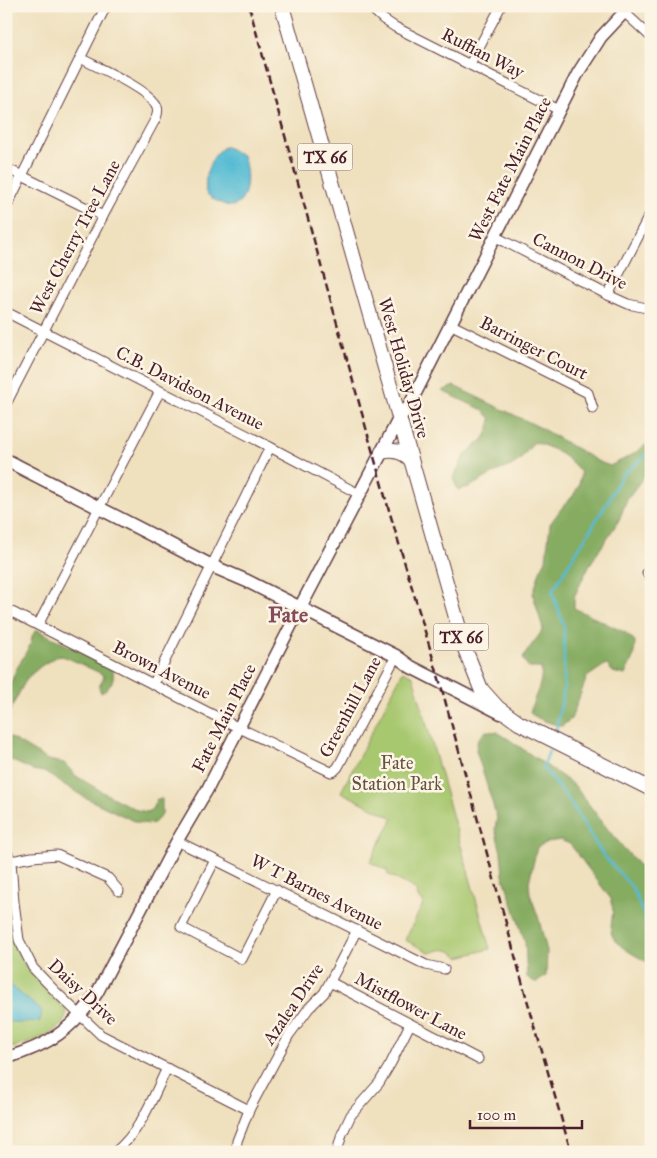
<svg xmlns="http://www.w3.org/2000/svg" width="657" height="1158" font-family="'IM FELL Great Primer',serif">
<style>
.green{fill:#a8c870;stroke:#79744e}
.forest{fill:#86ac62;stroke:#686646}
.water{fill:#55bbd3;stroke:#506d7f}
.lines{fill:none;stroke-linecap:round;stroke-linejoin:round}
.stream{stroke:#55bbd3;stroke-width:2.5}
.minor-casing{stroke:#633c41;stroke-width:11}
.tertiary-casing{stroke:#633c41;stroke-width:14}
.secondary-casing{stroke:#633c41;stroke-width:15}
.primary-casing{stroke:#633c41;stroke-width:16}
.minor{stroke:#fff;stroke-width:9}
.tertiary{stroke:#fff;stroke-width:11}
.secondary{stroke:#fff;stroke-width:12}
.primary{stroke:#fff;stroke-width:14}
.rail{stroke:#4a1f2b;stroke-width:2.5;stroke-dasharray:8 4;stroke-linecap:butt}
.labels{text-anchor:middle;stroke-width:5;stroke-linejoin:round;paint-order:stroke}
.shield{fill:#fcf5e5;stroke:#7f5f63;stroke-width:1}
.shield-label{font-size:16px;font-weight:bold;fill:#4a1f2b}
.street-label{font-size:18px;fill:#4a1f2b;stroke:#fcf5e5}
.park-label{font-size:18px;fill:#665240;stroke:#fcf5e5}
.district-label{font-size:22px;font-weight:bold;fill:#844b5d;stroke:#fcf5e5}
</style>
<rect width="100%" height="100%" fill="#fcf5e5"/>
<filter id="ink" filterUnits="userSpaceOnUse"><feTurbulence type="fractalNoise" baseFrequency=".02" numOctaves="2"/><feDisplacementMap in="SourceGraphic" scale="10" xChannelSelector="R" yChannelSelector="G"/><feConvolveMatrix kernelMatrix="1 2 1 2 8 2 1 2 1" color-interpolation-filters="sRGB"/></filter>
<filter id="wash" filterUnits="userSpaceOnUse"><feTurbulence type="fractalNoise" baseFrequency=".0096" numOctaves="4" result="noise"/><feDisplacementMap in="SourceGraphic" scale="20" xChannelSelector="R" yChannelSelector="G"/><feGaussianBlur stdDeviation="1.12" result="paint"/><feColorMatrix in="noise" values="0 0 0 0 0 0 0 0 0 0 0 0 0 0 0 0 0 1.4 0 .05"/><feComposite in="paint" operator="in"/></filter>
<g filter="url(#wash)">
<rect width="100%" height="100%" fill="#efe0be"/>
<g class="green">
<path d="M403,671L413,676L490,949L459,957C450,948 442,948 431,953L405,940L424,902L419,899L415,889L387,874L388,871L370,862L393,818L341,792Z"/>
<path d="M6,869C11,885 7,903 9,920C12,959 38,983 65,1009C74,1031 22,1046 6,1049Z"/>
</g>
<g class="forest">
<path d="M454,386L539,427L599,462L610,466L632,455L651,441V467L627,499L619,520L589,566L574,597V608L626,633L635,641L634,655L625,675L613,672L606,664L587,677L571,719L562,726C549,723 540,720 530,713C533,697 544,684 541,668H529L523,659C528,647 537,640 543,629L533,594L540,571L546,560L550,524L564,505L573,496L579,485L581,473C571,458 552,447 534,442L520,460L511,466L500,470L469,487L458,490L453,479C457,472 459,464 464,457C477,440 486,446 491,419L483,410L442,391Z"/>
<path d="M37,630L109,666L113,670C115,680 110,688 101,693L99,687L104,677L100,673L68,658L62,656L56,657L41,666L27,678L6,718V694L16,670L30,645L33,634Z"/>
<path d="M486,731L497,732L507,738L574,785L610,832L649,877L651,881V964C639,957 611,945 611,930C611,917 615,913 611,899L570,844L560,840L548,842L537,847L529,882L530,894L538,916L547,951L546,976L536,983L527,977L525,942L503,875L501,852L495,829L497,818L476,750L478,739Z"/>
<polygon points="6,735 48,760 64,763 76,776 106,794 137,810 148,812 152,809 157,799 162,799 162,815 154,823 148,824 136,822 84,797 44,772 32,770 6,758"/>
</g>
<g class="water">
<path d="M224,147H226L242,155C251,172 249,220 219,202C214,200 210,197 206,193C204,175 209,158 224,147Z"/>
<polygon points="6,970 11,986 42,1011 40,1021 21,1023 6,1021"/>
</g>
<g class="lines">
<g class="stream">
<polyline points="556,731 564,689 564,626 552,591 604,508 622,475 651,451"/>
<polyline points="549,751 543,768 568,799 603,855 632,887 651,932"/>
</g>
</g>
</g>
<g filter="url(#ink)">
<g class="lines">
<defs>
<g id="minor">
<polyline points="369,6 383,19 395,27 559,110"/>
<polyline points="624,12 651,37"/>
<polyline points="470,64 501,6"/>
<polyline points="6,168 103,216"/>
<polyline points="6,208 106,6"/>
<polyline points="496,237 608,295 628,304 651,309"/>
<polyline points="608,295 651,212"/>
<polyline points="6,312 270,447 359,494"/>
<polyline points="450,324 588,393 593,409"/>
<path d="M6,404L103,216L156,118C158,113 159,108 155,103C143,87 99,68 80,58"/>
<polyline points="651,566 647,573 651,578"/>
<polyline points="6,609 227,722 331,772 334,771 338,767 396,656"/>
<polyline points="38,625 160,391"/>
<polyline points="154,683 270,447"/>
<polyline points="177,841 426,965 444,969"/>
<polyline points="6,849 11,861 14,902 19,940 33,968 57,993 101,1035 249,1110"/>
<polyline points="215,860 181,927 242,959 277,890"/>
<polyline points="11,861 32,857 57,855 108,878 119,891"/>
<polyline points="330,982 478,1059"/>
<path d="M115,1152C141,1131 153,1097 167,1068"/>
<polyline points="236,1152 237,1141 249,1110 289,1035 309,1008 324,993 357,930"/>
<polyline points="337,1152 342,1134 351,1115 379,1083 391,1063 410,1024"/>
</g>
<g id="tertiary">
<polyline points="399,419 409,406 578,73 601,37 630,6"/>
<path d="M6,1058C49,1045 72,1030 97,993L177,841L207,790L300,608"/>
</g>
<g id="secondary">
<polyline points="6,460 212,566 247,581 396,656 411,667 501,713"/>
<polyline points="300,608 399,419"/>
</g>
<g id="primary">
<polyline points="282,6 465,649 481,689 498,708 519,723 651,789"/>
<path d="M382,452C393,449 403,451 411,460"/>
</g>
</defs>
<use href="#minor" class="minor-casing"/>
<use href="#tertiary" class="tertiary-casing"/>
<use href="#secondary" class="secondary-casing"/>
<use href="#primary" class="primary-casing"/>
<use href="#minor" class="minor"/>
<use href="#tertiary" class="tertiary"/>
<use href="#secondary" class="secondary"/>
<use href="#primary" class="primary"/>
<polyline class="rail" points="249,6 386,500 440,682 526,996 571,1152"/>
</g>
</g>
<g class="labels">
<g class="shield">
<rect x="297.5" y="143.5" width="55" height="27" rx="4"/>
<rect x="433.5" y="623.5" width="55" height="27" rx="4"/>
</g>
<g class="shield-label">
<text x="325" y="163">TX 66</text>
<text x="461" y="643">TX 66</text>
</g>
<g class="street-label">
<text transform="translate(483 53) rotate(27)" y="6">Ruffian Way</text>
<text transform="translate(510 169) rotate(-63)" y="6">West Fate Main Place</text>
<text transform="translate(75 237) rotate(-62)" y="6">West Cherry Tree Lane</text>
<text transform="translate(580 261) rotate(27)" y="6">Cannon Drive</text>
<text transform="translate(534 348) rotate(27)" y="6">Barringer Court</text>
<text transform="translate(404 368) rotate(74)" y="6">West Holiday Drive</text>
<text transform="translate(190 388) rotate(27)" y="6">C.B. Davidson Avenue</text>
<text transform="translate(162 670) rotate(27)" y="6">Brown Avenue</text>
<text transform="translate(350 707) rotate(-62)" y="6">Greenhill Lane</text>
<text transform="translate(224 718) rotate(-63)" y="6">Fate Main Place</text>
<text transform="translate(317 892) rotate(27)" y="6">W T Barnes Avenue</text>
<text transform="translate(83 992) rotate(43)" y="6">Daisy Drive</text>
<text transform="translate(293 1004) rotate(-56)" y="6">Azalea Drive</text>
<text transform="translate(411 1006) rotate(28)" y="6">Mistflower Lane</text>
</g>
<g class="park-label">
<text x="397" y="769">Fate<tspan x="397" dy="21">Station Park</tspan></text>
</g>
<g class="district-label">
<text x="288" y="622">Fate</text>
</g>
</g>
<rect width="657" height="1158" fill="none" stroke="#fcf5e5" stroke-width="25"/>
<path d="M470 1120v8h112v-8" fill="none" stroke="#4a1f2b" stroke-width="2.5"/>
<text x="477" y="1120" font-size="15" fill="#4a1f2b" stroke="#fcf5e5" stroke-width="4" paint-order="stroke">100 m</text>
</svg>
